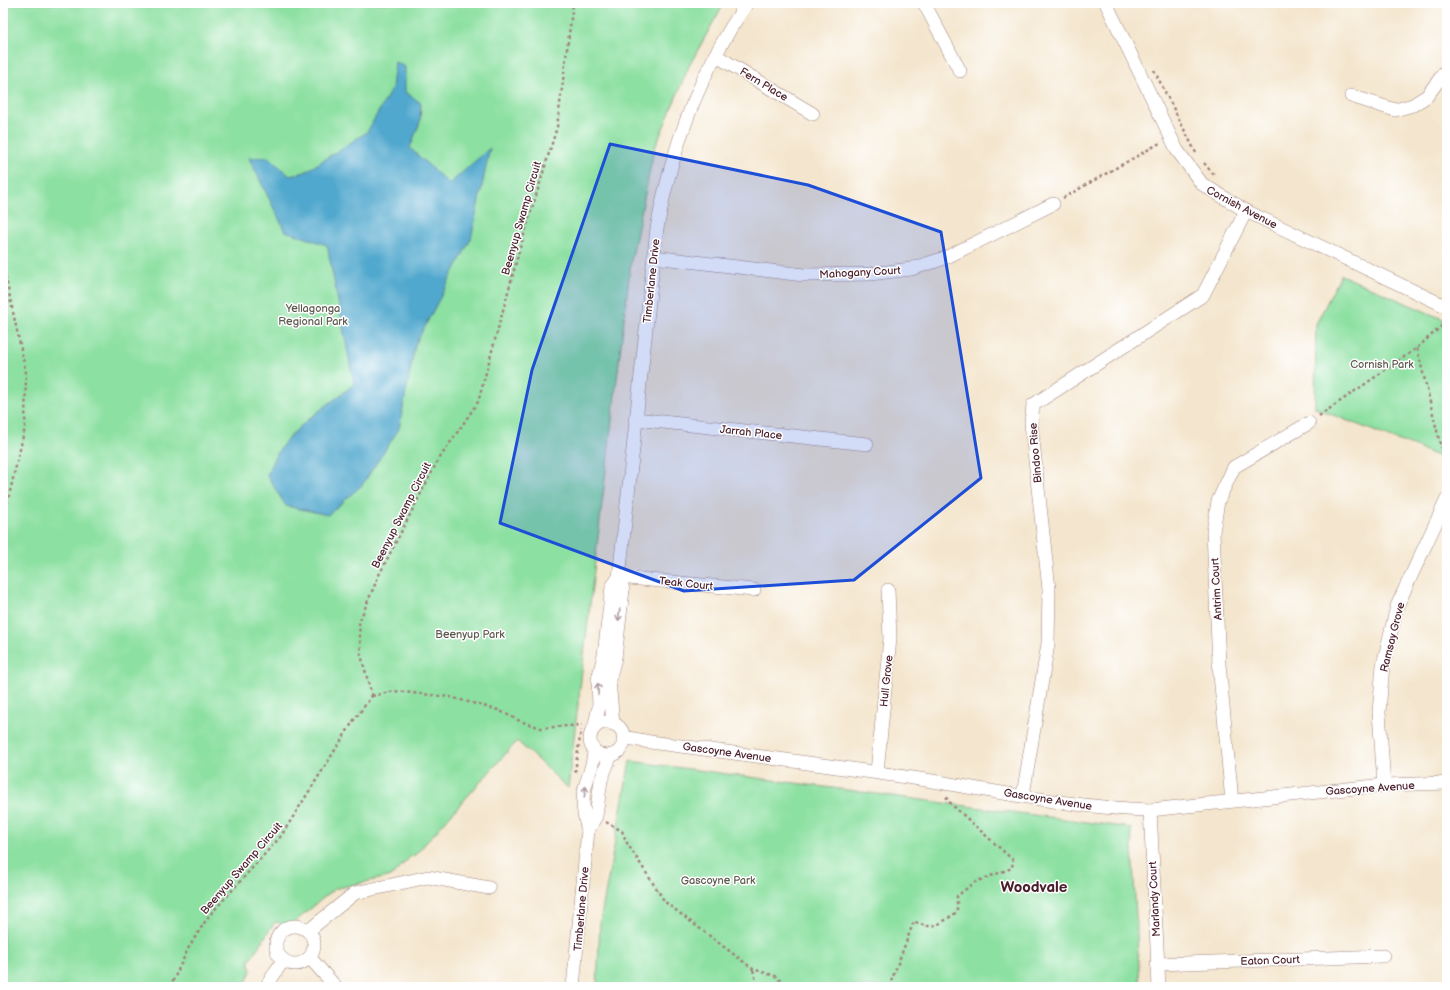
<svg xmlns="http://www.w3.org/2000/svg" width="1450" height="990" font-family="'Balsamiq Sans',sans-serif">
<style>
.green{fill:#8ce0a1;stroke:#6b8066}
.water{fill:#51a8ce;stroke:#4e647c}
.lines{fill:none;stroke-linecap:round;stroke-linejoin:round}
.minor-casing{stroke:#9f827c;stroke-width:14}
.path{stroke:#9f827c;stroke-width:2.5;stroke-dasharray:3 3;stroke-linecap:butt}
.minor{stroke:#fff;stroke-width:13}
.oneway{stroke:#ae9aa0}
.marked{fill:#1d4ed8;fill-opacity:0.2;stroke:#1d4ed8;stroke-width:3;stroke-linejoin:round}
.labels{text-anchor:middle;stroke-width:3;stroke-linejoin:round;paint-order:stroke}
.street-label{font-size:11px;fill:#4a1f2b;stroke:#fff}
.park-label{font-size:11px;fill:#5e594e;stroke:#fff}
.district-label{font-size:15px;font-weight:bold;fill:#4a1f2b;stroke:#fff}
</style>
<rect width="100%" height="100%" fill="#fff"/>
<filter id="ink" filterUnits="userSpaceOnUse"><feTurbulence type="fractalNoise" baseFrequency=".025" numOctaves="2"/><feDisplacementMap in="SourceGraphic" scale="8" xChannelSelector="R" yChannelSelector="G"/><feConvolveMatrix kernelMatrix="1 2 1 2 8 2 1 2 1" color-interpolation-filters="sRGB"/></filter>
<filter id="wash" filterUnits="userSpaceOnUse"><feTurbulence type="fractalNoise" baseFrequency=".012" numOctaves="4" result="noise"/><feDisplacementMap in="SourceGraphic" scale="16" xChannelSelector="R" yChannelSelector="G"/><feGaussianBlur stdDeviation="0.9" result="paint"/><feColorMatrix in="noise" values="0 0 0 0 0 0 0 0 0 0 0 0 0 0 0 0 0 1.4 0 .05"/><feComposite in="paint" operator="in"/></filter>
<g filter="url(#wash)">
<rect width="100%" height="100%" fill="#f4e6ce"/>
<g class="green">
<polygon points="3,3 724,3 689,66 654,150 631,261 568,788 517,741 415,855 411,856 392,876 334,889 290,926 275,922 249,961 251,971 244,987 3,987"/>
<polygon points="1341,275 1447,321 1447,437 1438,456 1315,408 1316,324"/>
<polygon points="630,761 1131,828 1140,987 597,987 600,922"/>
</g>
<path class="water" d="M395,62L405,67V92L421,103L420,122L410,148L449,184L490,148L471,239L415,345L399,429L362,485L328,515L286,506L267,476C278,434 323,410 354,384L327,245L285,231L249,158L268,157L290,176L305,172L367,132L392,88Z"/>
</g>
<g filter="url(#ink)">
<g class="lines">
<defs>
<g id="minor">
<polyline points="924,3 960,71"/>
<polyline points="1106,3 1177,150 1202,184 1246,211 1447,307"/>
<polyline points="715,55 813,114"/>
<polyline points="1351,96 1395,110 1413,105 1427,96 1447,69"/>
<polyline points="654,257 804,275 870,274 911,269 945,258 1053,204"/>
<polyline points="635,419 867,444"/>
<polyline points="619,577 754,590"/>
<circle cx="607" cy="739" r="17"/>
<path d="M613,724L609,680L615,658L623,590L619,577L657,228C672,146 700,71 747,3"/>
<polyline points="594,728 599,707 598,679 604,655 612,587 619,577"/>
<path d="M623,737L650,742C742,754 834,766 926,780C1000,792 1075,808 1150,810L1384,785L1447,783"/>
<polyline points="877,772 890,638 888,590"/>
<polyline points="1384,785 1379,712 1383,665 1397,606 1447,499"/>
<polyline points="1023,795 1048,644 1049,589 1031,423 1033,405 1203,295 1246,211"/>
<polyline points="1232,801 1219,664 1213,532 1218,501 1234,467 1309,423"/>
<polyline points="1150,810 1159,987"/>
<polyline points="588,830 596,816 601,780 611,755"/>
<circle cx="295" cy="945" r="19"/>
<polyline points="308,931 355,893 428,877 489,888"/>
<polyline points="310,958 336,987"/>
<polyline points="1157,964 1383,956"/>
<polyline points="266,987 283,960"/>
<path d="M573,987L588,830C584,817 581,801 585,787C589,773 594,764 594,750"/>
</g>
</defs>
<use href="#minor" class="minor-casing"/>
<g class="path">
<polyline points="1154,70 1196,153"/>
<polyline points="1204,163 1215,176"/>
<polyline points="1063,198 1160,143"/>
<polyline points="3,265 26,373 25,428 3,521"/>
<polyline points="1417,348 1447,472"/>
<polyline points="1319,416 1417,348 1447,321"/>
<polyline points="372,696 361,655 359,622 379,575 437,462 478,402 520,248 557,127 573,3"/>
<polyline points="372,696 394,691 450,697 498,710 520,721 541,728 582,725"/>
<polyline points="575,772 581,730"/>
<polyline points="606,822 622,831 627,843 665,902 753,969 775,976 788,987"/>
<polyline points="753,970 758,987"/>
<polyline points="170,987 189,947 208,917 281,836 354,720 372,696"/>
<path d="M889,987L914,921C934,932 940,923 957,912V896L975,882L1012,868L1013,860L951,804L945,795"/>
</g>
<use href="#minor" class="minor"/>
</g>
<defs><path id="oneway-shaft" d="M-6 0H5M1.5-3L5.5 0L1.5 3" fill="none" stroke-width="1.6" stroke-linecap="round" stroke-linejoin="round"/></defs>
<g class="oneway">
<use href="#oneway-shaft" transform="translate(619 615) rotate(98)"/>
<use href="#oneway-shaft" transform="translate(598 689) rotate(-91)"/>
<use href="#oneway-shaft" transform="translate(585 792) rotate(-82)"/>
</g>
</g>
<path class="marked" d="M610,144L808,185L941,232L981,478L854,580L684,591L500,523L532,370Z"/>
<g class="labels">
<g class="street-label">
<text transform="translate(764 84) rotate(31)" y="4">Fern Place</text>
<text transform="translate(1242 207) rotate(28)" y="4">Cornish Avenue</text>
<text transform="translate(521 218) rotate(-74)" y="4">Beenyup Swamp Circuit</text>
<text transform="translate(860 272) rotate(-3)" y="4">Mahogany Court</text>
<text transform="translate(651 281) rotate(-84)" y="4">Timberlane Drive</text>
<text transform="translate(751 432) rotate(6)" y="4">Jarrah Place</text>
<text transform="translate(1035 453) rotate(-95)" y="4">Bindoo Rise</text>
<text transform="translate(401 515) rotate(-63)" y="4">Beenyup Swamp Circuit</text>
<text transform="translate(686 583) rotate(6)" y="4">Teak Court</text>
<text transform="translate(1216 589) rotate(-93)" y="4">Antrim Court</text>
<text transform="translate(1392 637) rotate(-76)" y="4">Ramsay Grove</text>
<text transform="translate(886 681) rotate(-84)" y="4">Hull Grove</text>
<text transform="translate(727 752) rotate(8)" y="4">Gascoyne Avenue</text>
<text transform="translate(1370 788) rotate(-4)" y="4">Gascoyne Avenue</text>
<text transform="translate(1048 799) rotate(9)" y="4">Gascoyne Avenue</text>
<text transform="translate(241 868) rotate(-49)" y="4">Beenyup Swamp Circuit</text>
<text transform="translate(1154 899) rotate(-93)" y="4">Marlandy Court</text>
<text transform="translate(581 909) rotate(-85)" y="4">Timberlane Drive</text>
<text transform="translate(1270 960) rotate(-2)" y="4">Eaton Court</text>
</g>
<g class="park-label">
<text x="313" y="312">Yellagonga<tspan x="313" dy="13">Regional Park</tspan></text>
<text x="1382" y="368">Cornish Park</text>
<text x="470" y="638">Beenyup Park</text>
<text x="718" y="884">Gascoyne Park</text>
</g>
<g class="district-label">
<text x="1034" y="892">Woodvale</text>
</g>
</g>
<rect width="1450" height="990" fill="none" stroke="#fff" stroke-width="16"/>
</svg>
